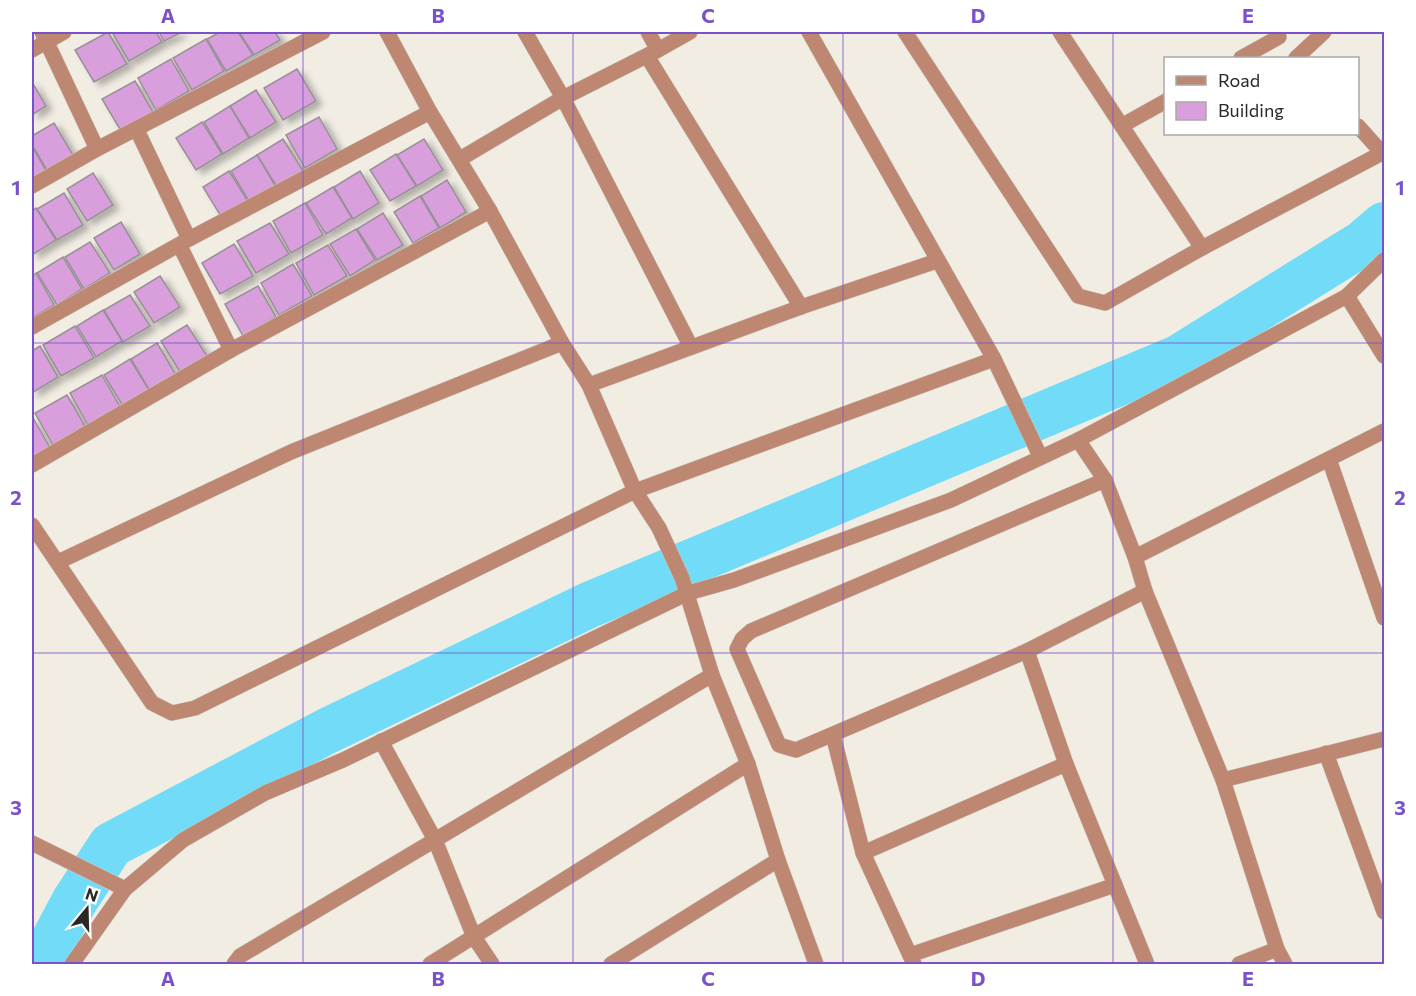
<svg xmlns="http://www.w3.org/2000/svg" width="1416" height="996" font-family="Commissioner,sans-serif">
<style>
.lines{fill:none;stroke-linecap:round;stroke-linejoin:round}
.river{stroke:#71dbf8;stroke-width:46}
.building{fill:#d99fdc;stroke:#989098;stroke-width:1.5;filter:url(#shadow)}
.minor-casing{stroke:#cdcac1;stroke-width:16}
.minor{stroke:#be8772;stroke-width:15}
.grid{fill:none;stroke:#7952cb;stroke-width:1.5;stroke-opacity:0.55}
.neatline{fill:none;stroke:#7952cb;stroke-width:2}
.grid-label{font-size:20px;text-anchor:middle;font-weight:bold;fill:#7952cb}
</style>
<defs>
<filter id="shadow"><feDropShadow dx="6" dy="4" stdDeviation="3" flood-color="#0004"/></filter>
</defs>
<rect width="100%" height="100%" fill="#f1ede3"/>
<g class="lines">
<polyline class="river" points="41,964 74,902 111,845 327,731 589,605 1178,358 1363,243 1384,225"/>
</g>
<g class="building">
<polygon points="108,32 127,64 94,82 75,50"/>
<polygon points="112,32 156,32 162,42 129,61"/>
<polygon points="159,32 182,32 164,41"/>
<polygon points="220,32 238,32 253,55 226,71 207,39"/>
<polygon points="239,32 275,32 280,40 254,55"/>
<polygon points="206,39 224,71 192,90 173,58"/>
<polygon points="171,59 189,91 156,110 138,78"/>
<polygon points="297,69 316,101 283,120 264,88"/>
<polygon points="135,81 153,112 121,131 102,99"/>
<polygon points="32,82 46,106 32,115"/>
<polygon points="256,90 276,122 250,138 230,106"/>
<polygon points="230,106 249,138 223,154 204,122"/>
<polygon points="319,117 337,149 305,168 286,135"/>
<polygon points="202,122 222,154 196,170 176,138"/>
<polygon points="54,123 73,155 47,170 32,145 32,136"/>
<polygon points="283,139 303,171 277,187 257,155"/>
<polygon points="424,139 443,170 417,186 397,155"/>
<polygon points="32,146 46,171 32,180"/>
<polygon points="396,154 416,186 390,201 370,170"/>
<polygon points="257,155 276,187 250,203 231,171"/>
<polygon points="229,171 249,203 222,218 203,187"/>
<polygon points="360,171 379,203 353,219 334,187"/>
<polygon points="93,173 113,205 87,221 67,189"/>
<polygon points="447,180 466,212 440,228 421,196"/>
<polygon points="333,187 352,218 326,234 306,203"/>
<polygon points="64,193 83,225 57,240 37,209"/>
<polygon points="420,196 439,228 413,243 394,212"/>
<polygon points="305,203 323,235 291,253 273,221"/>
<polygon points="36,208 56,240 32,255 32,211"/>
<polygon points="383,213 403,245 377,260 357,229"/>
<polygon points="121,222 140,254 114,270 94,238"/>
<polygon points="270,223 289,254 256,273 237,241"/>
<polygon points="356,229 375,260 350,276 330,244"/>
<polygon points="90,242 110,273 84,289 65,257"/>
<polygon points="234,244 253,276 220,294 202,263"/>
<polygon points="328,245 347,276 314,295 296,263"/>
<polygon points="63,257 82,289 57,305 37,273"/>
<polygon points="293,264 312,296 279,315 261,283"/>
<polygon points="36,273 54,305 32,318 32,276"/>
<polygon points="160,276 180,307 154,323 134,292"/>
<polygon points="258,286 276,317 243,336 225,304"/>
<polygon points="130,295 150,326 123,342 104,310"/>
<polygon points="103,310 122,341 96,357 77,326"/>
<polygon points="187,325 207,356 180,372 161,341"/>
<polygon points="75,326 94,358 61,376 43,345"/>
<polygon points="157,343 176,375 150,391 131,359"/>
<polygon points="40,346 58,377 32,393 32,351"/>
<polygon points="130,359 149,390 123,406 104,375"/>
<polygon points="102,375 120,407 88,425 70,393"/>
<polygon points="67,395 85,426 53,445 35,413"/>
<polygon points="32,416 50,448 32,458"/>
</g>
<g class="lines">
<defs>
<g id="minor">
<polyline points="42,32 97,149"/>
<polyline points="387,32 430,112 490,211 562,343 589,385 635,491 659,528 682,578 712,675 748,764 778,860 816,964"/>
<polyline points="525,32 563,98 691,347"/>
<polyline points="648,32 658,50"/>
<polyline points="809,32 994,359 1040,456"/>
<polyline points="905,32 1078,296 1105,303 1202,248 1384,152"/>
<polyline points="1060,32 1202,248"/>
<polyline points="32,50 64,32"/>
<polyline points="647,56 801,307"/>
<polyline points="1241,58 1279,37"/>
<polyline points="1296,58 1324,32"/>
<polyline points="1123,125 1166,101"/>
<polyline points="1358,126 1383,154"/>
<polyline points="137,130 189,239"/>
<polyline points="460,159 563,98 658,50 690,32"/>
<polyline points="32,186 97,149 323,32"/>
<polyline points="180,246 231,350"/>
<polyline points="1347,296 1384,356"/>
<polyline points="32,327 189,239 430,112"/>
<polyline points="589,385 801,307 937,261"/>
<polyline points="1078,440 1105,480 1135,557 1145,591 1223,780 1277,949 1285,964"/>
<polyline points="1329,459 1384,618"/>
<polyline points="32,465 231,350 490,211"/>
<polyline points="1105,480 751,631 742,639 737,649 779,745 796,750 1027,651 1145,591"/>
<polyline points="32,525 152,703 172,713 195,708 635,491 994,359"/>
<polyline points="1135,557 1384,431"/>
<polyline points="58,562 291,452 562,343"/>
<polyline points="1027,651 1066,764 1147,964"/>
<polyline points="833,735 863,853 914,964"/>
<polyline points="381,741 435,840 474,937 492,964"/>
<polyline points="1326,753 1384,912"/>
<polyline points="1223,780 1384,739"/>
<polyline points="32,843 125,889"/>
<polyline points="863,853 1066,764"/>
<polyline points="910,955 1115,885"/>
<polyline points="72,964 125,889 183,840 265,793 343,760 688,593 734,580 951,500 1078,440 1347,296 1384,260"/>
<polyline points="234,964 240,956 712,675"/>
<polyline points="430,964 748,764"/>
<polyline points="611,964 778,860"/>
<polyline points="1239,964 1277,949"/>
</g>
</defs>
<use href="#minor" class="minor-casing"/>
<use href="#minor" class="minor"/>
</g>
<path class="grid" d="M303,32V964M573,32V964M843,32V964M1113,32V964M32,343H1384M32,653H1384"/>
<rect width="1416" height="996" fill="none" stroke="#ffffff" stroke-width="66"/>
<rect x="1164" y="57" width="195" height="78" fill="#ffffff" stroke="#aaa9a8" stroke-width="1.5"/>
<rect x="1176" y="76" width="30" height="9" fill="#be8772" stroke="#aaa9a8" stroke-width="1.5"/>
<text x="1218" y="87" font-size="18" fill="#2a2925">Road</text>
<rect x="1176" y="102" width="30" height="18" fill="#d99fdc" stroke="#aaa9a8" stroke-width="1.5"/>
<text x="1218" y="117" font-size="18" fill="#2a2925">Building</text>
<g transform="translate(87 909) rotate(19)" stroke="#ffffff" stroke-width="4.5" paint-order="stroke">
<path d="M0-4.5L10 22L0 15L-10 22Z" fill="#2a2925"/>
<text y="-9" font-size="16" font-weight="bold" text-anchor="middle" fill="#2a2925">N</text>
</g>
<rect x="33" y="33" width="1350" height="930" class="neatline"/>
<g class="grid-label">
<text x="168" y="23">A</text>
<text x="438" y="23">B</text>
<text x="708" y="23">C</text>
<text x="978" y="23">D</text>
<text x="1248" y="23">E</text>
<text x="16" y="195">1</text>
<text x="1400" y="195">1</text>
<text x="16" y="505">2</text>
<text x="1400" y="505">2</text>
<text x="16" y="815">3</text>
<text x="1400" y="815">3</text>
<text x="168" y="986">A</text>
<text x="438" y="986">B</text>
<text x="708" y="986">C</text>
<text x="978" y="986">D</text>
<text x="1248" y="986">E</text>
</g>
</svg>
